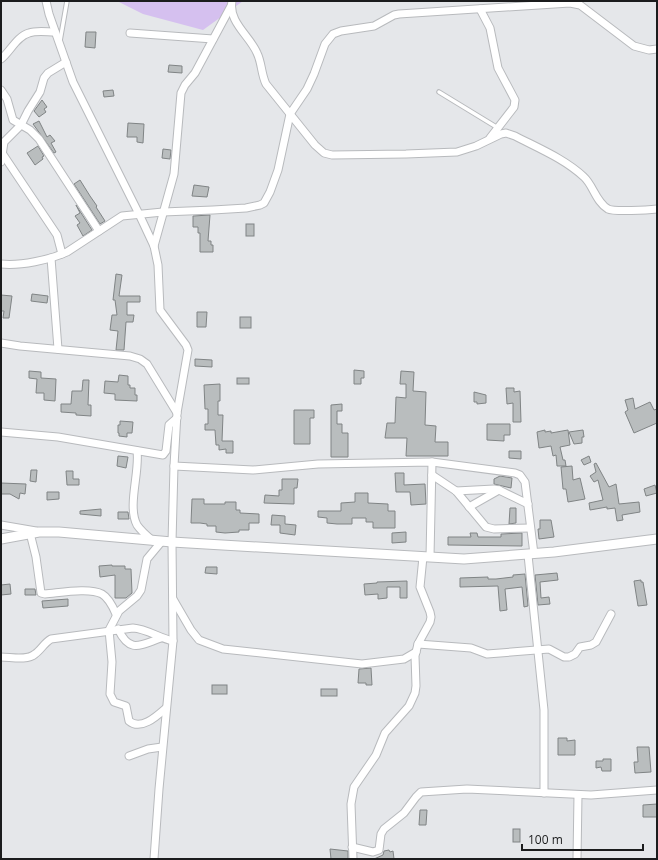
<svg xmlns="http://www.w3.org/2000/svg" width="658" height="860" font-family="'Open Sans',sans-serif">
<style>
.green{fill:#d5c0ef}
.building{fill:#b9bdbe;stroke:#808485}
.lines{fill:none;stroke-linecap:round;stroke-linejoin:round}
.service-casing{stroke:#b8babd;stroke-width:5.5}
.minor-casing{stroke:#b8babd;stroke-width:9}
.tertiary-casing{stroke:#b8babd;stroke-width:11}
.service{stroke:#fff;stroke-width:3.5}
.minor{stroke:#fff;stroke-width:7}
.tertiary{stroke:#fff;stroke-width:9}
</style>
<rect width="100%" height="100%" fill="#e5e7ea"/>
<polygon class="green" points="117,1 243,1 203,30 143,14"/>
<g class="building">
<polygon points="86,32 96,32 95,48 85,47"/>
<polygon points="169,65 182,66 182,73 168,72"/>
<polygon points="113,90 114,96 104,97 103,91"/>
<polygon points="42,100 47,107 44,109 46,112 39,117 34,111"/>
<polygon points="39,121 47,137 50,135 55,141 51,143 56,152 54,153 33,124"/>
<polygon points="128,123 144,124 143,143 137,142 137,137 127,137"/>
<polygon points="38,146 44,156 42,157 43,159 35,165 27,153"/>
<polygon points="163,149 171,150 170,159 162,158"/>
<polygon points="80,180 90,196 97,206 96,207 105,221 100,224 74,184"/>
<polygon points="194,185 209,187 207,197 192,196"/>
<polygon points="76,205 92,230 83,236 77,225 80,223 75,216 80,213"/>
<polygon points="210,215 208,241 211,241 211,245 213,245 213,252 200,252 200,233 198,233 198,227 193,227 193,216"/>
<rect x="246" y="224" width="8" height="12"/>
<polygon points="116,274 122,275 119,296 140,296 140,302 127,302 127,315 134,315 133,322 126,322 124,350 116,350 118,331 110,330 112,315 117,315 115,300 113,300"/>
<polygon points="32,294 48,296 47,303 31,301"/>
<polygon points="1,295 12,296 9,318 3,318 4,311 1,311"/>
<polygon points="197,312 207,312 206,327 197,327"/>
<rect x="240" y="317" width="11" height="11"/>
<polygon points="195,359 212,360 212,367 195,366"/>
<polygon points="354,370 364,371 364,378 361,378 361,384 354,384"/>
<polygon points="29,371 41,372 41,378 56,379 55,401 44,400 44,393 36,393 37,379 29,378"/>
<polygon points="401,371 414,372 413,391 426,392 425,425 436,426 435,442 448,442 448,456 406,456 407,438 385,438 387,423 395,423 396,397 406,398 406,384 400,384"/>
<polygon points="119,375 128,376 128,385 130,385 130,388 135,388 135,395 137,395 137,401 115,400 115,394 104,393 105,381 118,382"/>
<rect x="237" y="378" width="12" height="6"/>
<polygon points="83,380 89,380 88,405 91,405 91,416 76,415 76,413 61,412 61,404 71,404 72,391 82,391"/>
<polygon points="220,384 220,401 218,401 218,415 223,415 222,441 233,441 233,453 226,453 226,449 219,450 219,445 216,445 215,430 205,430 205,424 208,424 208,409 205,409 204,385"/>
<polygon points="506,388 514,388 514,392 520,391 521,422 513,422 513,403 507,404"/>
<polygon points="474,392 486,395 486,403 477,404 477,402 474,402"/>
<polygon points="633,398 635,409 650,402 654,410 657,409 657,423 634,433 625,412 628,410 625,400"/>
<polygon points="342,404 342,411 337,411 337,424 342,424 342,433 348,433 348,457 331,457 331,405"/>
<polygon points="294,410 314,410 314,418 310,418 310,444 294,444"/>
<polygon points="120,421 133,422 132,433 127,433 127,437 119,436 119,433 118,433 118,425 120,425"/>
<polygon points="487,424 510,424 510,435 504,435 504,441 487,440"/>
<polygon points="545,430 545,432 551,431 551,433 568,430 570,445 560,447 563,460 565,460 566,466 557,466 556,455 553,456 551,446 539,448 537,432"/>
<polygon points="583,430 584,437 582,437 582,443 574,444 569,432"/>
<polygon points="509,451 521,451 521,459 509,458"/>
<polygon points="118,456 128,457 126,468 117,466"/>
<polygon points="589,456 591,462 584,465 581,460"/>
<polygon points="596,463 609,487 616,484 619,504 639,502 640,512 622,515 623,520 617,521 615,508 607,509 607,507 590,510 589,503 603,500 598,480 594,482 590,476 596,472 594,464"/>
<polygon points="572,466 573,480 580,478 585,499 568,502 566,489 563,489 561,467"/>
<polygon points="31,470 37,470 36,482 30,481"/>
<polygon points="66,471 73,471 73,479 79,479 79,485 67,485"/>
<polygon points="395,473 404,473 404,485 425,484 426,504 411,505 410,492 396,492"/>
<polygon points="500,476 512,478 511,488 494,484 494,479"/>
<polygon points="282,479 298,479 297,488 294,488 294,504 264,503 265,495 279,496 279,490 282,490"/>
<polygon points="1,483 26,484 25,494 20,493 19,499 10,494 1,494"/>
<polygon points="655,485 657,493 646,496 644,489"/>
<polygon points="47,492 59,492 59,499 47,500"/>
<polygon points="355,493 368,493 368,503 388,504 388,511 395,511 395,528 373,528 373,522 366,522 366,518 352,518 352,524 337,524 327,523 327,518 318,517 318,511 341,511 341,503 355,502"/>
<polygon points="192,499 204,499 204,504 225,504 225,502 236,502 236,510 240,510 240,513 259,514 259,523 249,523 249,530 239,530 239,532 225,533 216,532 216,526 207,526 207,524 200,523 191,523"/>
<polygon points="510,508 516,508 516,523 509,524"/>
<polygon points="101,509 101,516 80,514 80,511"/>
<polygon points="118,512 128,512 129,519 118,519"/>
<polygon points="272,515 285,516 285,524 296,525 295,535 280,533 280,525 271,525"/>
<polygon points="540,520 551,520 554,537 539,539 538,529 540,529"/>
<polygon points="406,532 406,542 392,543 392,533"/>
<polygon points="470,533 477,533 478,537 501,537 501,534 522,533 522,546 448,545 448,537 471,537"/>
<polygon points="112,565 112,566 125,566 125,569 131,569 132,593 126,598 115,598 115,575 100,577 99,566"/>
<polygon points="206,567 217,567 217,574 205,573"/>
<polygon points="557,573 558,580 540,582 541,598 549,597 550,604 538,605 535,575"/>
<polygon points="525,574 528,606 524,607 522,587 505,589 507,610 500,611 498,586 460,587 460,578 488,577 488,579 496,579 513,577 513,575"/>
<polygon points="641,580 641,582 643,582 647,605 638,606 634,581"/>
<polygon points="407,581 407,598 400,598 400,587 387,587 387,598 378,599 378,594 365,595 364,584 377,583 377,582"/>
<polygon points="10,584 11,594 1,595 1,585"/>
<polygon points="25,589 35,589 36,595 25,595"/>
<polygon points="68,599 68,606 43,608 42,601"/>
<polygon points="371,668 372,685 366,685 366,683 358,683 359,669"/>
<rect x="212" y="685" width="15" height="9"/>
<rect x="321" y="689" width="16" height="7"/>
<polygon points="558,738 567,738 567,741 575,740 575,755 558,755"/>
<polygon points="637,747 649,747 651,772 635,773 634,762 638,762"/>
<polygon points="603,759 611,759 611,771 602,771 601,767 596,768 596,761 603,761"/>
<polygon points="657,804 657,817 643,817 643,805"/>
<polygon points="420,810 427,810 426,825 419,825"/>
<rect x="513" y="829" width="7" height="13"/>
<polygon points="330,849 348,851 348,859 331,859"/>
<polygon points="389,850 390,852 393,851 394,859 374,859 383,855 384,851"/>
</g>
<g class="lines">
<defs>
<g id="service">
<polyline points="60,41 67,1"/>
<polyline points="439,92 498,128"/>
</g>
<g id="minor">
<polyline points="46,1 49,14 73,82 139,214 154,246 158,265 160,310 186,345 188,350 177,413 174,466 172,542 173,641 159,789 154,859"/>
<path d="M232,1C228,22 250,36 257,53C262,63 261,74 266,84L315,145L324,153L332,155L406,154L457,152L476,146L501,134L506,133L515,136C538,148 565,159 584,177C593,185 596,202 608,209C614,212 648,210 657,209"/>
<polyline points="480,9 490,28 498,68 515,100 514,107 490,138"/>
<polyline points="130,33 213,39"/>
<path d="M1,59C10,52 17,36 29,33C37,30 47,32 55,32"/>
<polyline points="1,90 7,99 13,120 30,130 39,139 99,231"/>
<polyline points="2,153 57,235 62,254"/>
<polyline points="1,162 4,142 21,125 28,111 40,92 44,78 48,73 66,62"/>
<polyline points="154,246 174,174 181,93 185,85 195,73 231,6"/>
<polyline points="51,258 58,349"/>
<path d="M1,264C21,266 49,260 67,252L122,216L163,212L213,210L246,208L260,205L264,203L270,192L278,170L290,114L307,89L314,74L325,44L333,34L341,31L374,26L394,15L399,14L570,3L580,5L584,8L634,46L649,50L657,49"/>
<polyline points="1,343 20,346 130,356 140,359 147,364 177,413"/>
<polyline points="1,432 58,437 163,455 166,451 169,425 177,418"/>
<path d="M137,451C140,472 127,506 137,525C141,531 147,536 153,541"/>
<polyline points="174,466 253,470 318,464 432,462 515,473 520,475 525,482 534,554"/>
<polyline points="432,475 456,491 486,527 494,529 530,528"/>
<polyline points="456,491 494,489 499,490 528,504"/>
<polyline points="469,507 499,490"/>
<polyline points="1,525 36,531"/>
<path d="M30,533L36,557L41,593L45,594C59,593 89,587 102,594C109,598 113,607 116,614"/>
<path d="M162,541L147,559L141,590L137,596L119,611L109,630L112,662L110,694L114,702L126,706L129,721C141,731 157,716 166,708"/>
<polyline points="528,555 544,710 544,793"/>
<polyline points="430,557 432,462"/>
<polyline points="173,599 191,630 199,640 223,649 362,664 404,659 416,652"/>
<path d="M118,629C130,654 140,645 161,638"/>
<polyline points="418,644 471,648 487,654 549,649 564,657 569,657 575,654 580,647 591,645 596,642 611,614"/>
<path d="M1,657C11,657 27,661 35,654C41,650 44,643 51,639L133,628C147,629 159,638 173,641"/>
<polyline points="129,756 148,749 162,747"/>
<polyline points="352,847 373,852 379,850 381,834 384,829 404,813 416,797 421,792 467,789 591,795 657,790"/>
<polyline points="353,859 351,804 354,787 376,755 385,733 409,706 415,693 416,686 415,656 418,644 430,622 431,617 430,612 420,587 423,557"/>
<polyline points="577,859 578,795"/>
</g>
<polyline id="tertiary" points="1,539 39,532 59,532 172,542 464,559 554,552 657,539"/>
</defs>
<use href="#service" class="service-casing"/>
<use href="#minor" class="minor-casing"/>
<use href="#tertiary" class="tertiary-casing"/>
<use href="#service" class="service"/>
<use href="#minor" class="minor"/>
<use href="#tertiary" class="tertiary"/>
</g>
<rect width="658" height="860" fill="none" stroke="#1b1c1d" stroke-width="4"/>
<path d="M522 844v6h121v-6" fill="none" stroke="#1b1c1d" stroke-width="2"/>
<text x="528" y="844" font-size="12" fill="#1b1c1d" stroke="#e5e7ea" stroke-width="3" paint-order="stroke">100 m</text>
</svg>
